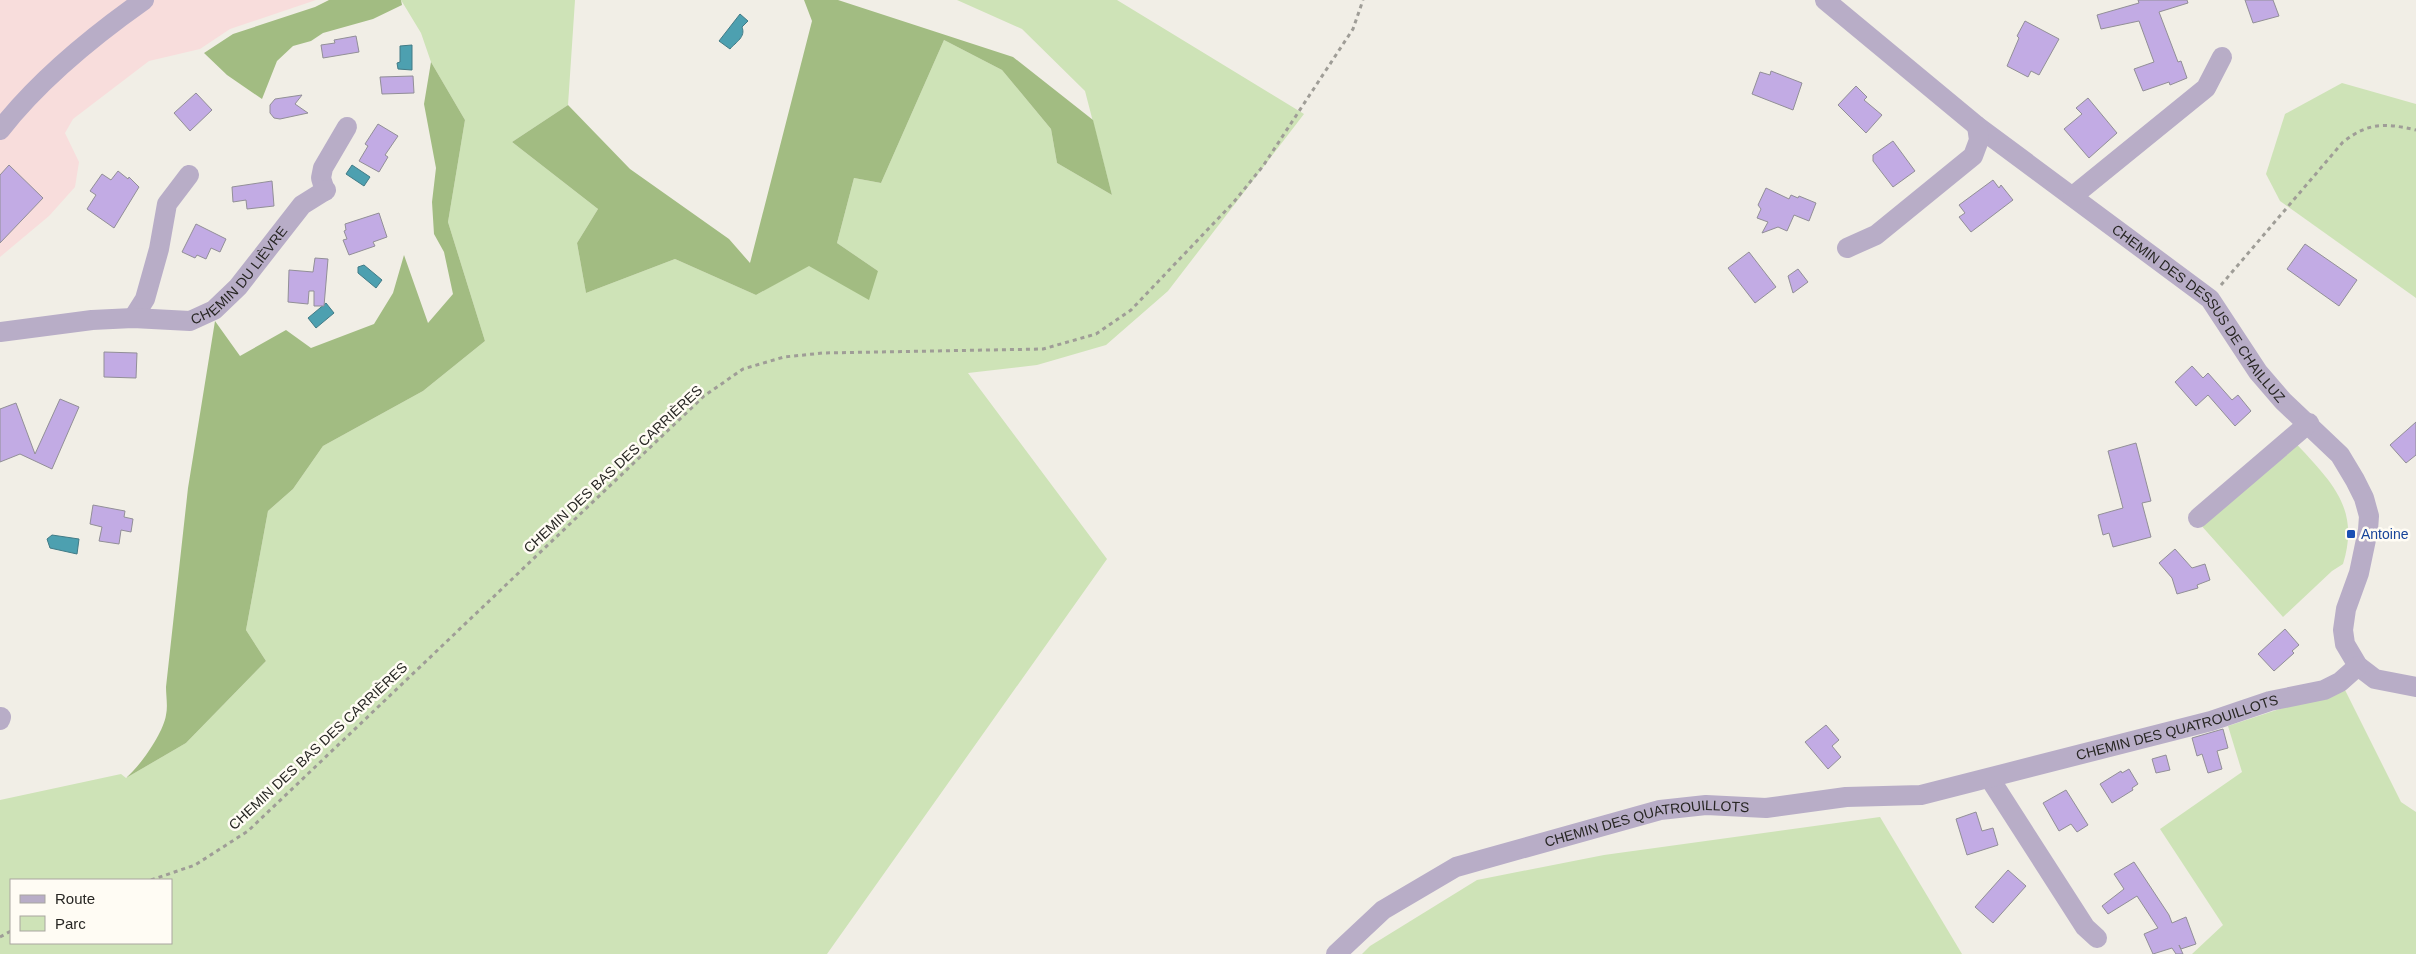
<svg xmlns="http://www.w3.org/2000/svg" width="2416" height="954" font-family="Helvetica,sans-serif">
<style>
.industrial{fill:#f8dddc}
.green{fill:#cee3b7;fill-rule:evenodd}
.forest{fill:#a2bc82}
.water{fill:#4da0b0;stroke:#427b86}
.building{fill:#c2abe4;stroke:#928f97}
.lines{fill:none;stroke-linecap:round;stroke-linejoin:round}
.path{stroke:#9f9d97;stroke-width:3;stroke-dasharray:4 4;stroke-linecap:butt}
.minor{stroke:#b8adc7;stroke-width:20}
.transit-dot{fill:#1a4fb4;stroke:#fffcf4;stroke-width:2}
.labels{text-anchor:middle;stroke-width:5;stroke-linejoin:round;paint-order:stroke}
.street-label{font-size:14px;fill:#272623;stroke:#fffcf4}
.transit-label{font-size:14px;fill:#164399;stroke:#fffcf4;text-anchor:start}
</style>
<rect width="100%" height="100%" fill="#f1eee6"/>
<polygon class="industrial" points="0,0 316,0 230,29 200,49 149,61 73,119 65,133 79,162 75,187 49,216 0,257"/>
<g class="green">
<path d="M401,0H575L568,105L512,142L598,209L577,243L586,293L675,259L756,295L809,265L878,271L837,243L854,178L881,183L944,40L1002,70L1051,129L1057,163L1112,195L1085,91L1022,29L957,0H1117L1304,114L1168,291L1106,345L1037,365L968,373L1107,559L827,954H0V800L121,774L126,778L186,743L266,661L246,630L268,511L293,489L323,446L423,391L485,341L448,222L465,120L431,62L421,33ZM11,880H171V943H11Z"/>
<polygon points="2342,83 2416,104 2416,298 2280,201 2266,174 2285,114"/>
<path d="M2293,440C2329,480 2361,506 2343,564L2332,571L2283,617L2199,523Z"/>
<polygon points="2344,688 2401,802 2416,812 2416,954 2192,954 2223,925 2160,829 2242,772 2228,726"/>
<polygon points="1880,817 1962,954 1362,954 1370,946 1477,880 1604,855"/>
</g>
<g class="forest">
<polygon points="329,0 401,0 402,5 373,19 323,33 311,41 293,46 277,61 262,99 227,75 204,53 233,34 315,7"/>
<polygon points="804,0 838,0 1013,57 1093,120 1112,195 1057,163 1051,129 1002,70 944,40 881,183 854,178 837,243 878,271 869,300 809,266 756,295 675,259 586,293 577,243 598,209 512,142 568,105 630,169 729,239 750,263 812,21"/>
<path d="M431,62L465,120L448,222L485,341L423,391L323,446L293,489L268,511L246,630L266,661L186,743L126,778C140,766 163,734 166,715C168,706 166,696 166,687L188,488L215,321L240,356L286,330L311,348L374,324L393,293L404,255L428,323L453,294L444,252L434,234L432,202L436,168L424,104Z"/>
</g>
<g class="water">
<path d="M740,14L748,21L742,27C746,37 736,42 730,49L719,41Z"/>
<polygon points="412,45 412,70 398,69 397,63 400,62 400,46"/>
<polygon points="352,165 370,177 364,186 346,174"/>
<polygon points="364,265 382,280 376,288 358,273 358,267"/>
<polygon points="326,303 334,313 316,328 308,318"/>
<polygon points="52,535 79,539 77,554 50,548 47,539"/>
</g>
<g class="building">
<polygon points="2138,0 2187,0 2188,3 2159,12 2178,62 2181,61 2187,78 2170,85 2169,82 2143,91 2134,69 2154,62 2139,21 2101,29 2097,15 2139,3"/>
<polygon points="2245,0 2273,0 2279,16 2253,23"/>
<polygon points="2025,21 2059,39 2039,75 2031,71 2028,77 2007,66 2019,38 2017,36"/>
<polygon points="356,36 359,52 323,58 321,45 335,43 334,40"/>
<polygon points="1771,71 1802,83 1793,110 1752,94 1760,72 1770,75"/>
<polygon points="413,76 414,93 382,94 380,77"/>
<polygon points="1856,86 1867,97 1864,100 1882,115 1866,133 1838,105"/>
<polygon points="196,93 212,110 190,131 174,113"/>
<polygon points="302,95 295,104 308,113 280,119 274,118 270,113 270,105 275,99"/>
<polygon points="2088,98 2117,133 2089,158 2064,129 2082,114 2076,108"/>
<polygon points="378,124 398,136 385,155 388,157 379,172 359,161 368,146 365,144"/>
<polygon points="1893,141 1915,171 1893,187 1873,161 1873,155"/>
<polygon points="9,165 43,198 0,243 0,175"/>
<polygon points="118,171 128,179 129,177 139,187 114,228 87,209 96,195 90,191 102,174 111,180"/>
<polygon points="1993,180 1999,188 2001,185 2013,200 1971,232 1959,217 1965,213 1959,205"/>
<polygon points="272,181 274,206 247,209 246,200 233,202 232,187"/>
<polygon points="1766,188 1789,199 1791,195 1798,198 1799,196 1816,203 1809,221 1794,215 1787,231 1778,227 1762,233 1768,222 1757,218 1761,209 1758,205"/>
<polygon points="379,213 387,237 373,242 375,246 349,255 343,240 347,239 344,231 346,230 345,224"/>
<polygon points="196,224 226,239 220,252 211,248 206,259 197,255 195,258 182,252"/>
<polygon points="2305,244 2357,280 2339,306 2287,269"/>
<polygon points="1749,252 1776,287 1755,303 1728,268"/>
<polygon points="315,258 328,259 324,306 314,306 314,291 309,291 308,304 288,302 289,270 313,272"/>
<polygon points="1798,269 1808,282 1793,293 1788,276"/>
<polygon points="104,352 137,353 136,378 104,377"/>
<polygon points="2192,366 2203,378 2208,373 2232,400 2238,395 2251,411 2235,426 2208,395 2196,406 2175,382"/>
<polygon points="60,399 79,407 52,469 20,454 0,462 0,409 16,403 35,454"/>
<polygon points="2416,422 2416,455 2406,463 2390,445"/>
<polygon points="2136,443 2151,501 2142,503 2151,537 2113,547 2109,533 2103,535 2098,515 2123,508 2108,451"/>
<polygon points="93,505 125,511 124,517 133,519 131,532 121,530 119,544 99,541 102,527 90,524"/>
<polygon points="2175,549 2192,568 2205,564 2210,580 2197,585 2198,588 2177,594 2172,578 2159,563"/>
<polygon points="2285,629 2299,645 2292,651 2294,653 2274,671 2258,654"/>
<polygon points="1826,725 1839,740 1832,746 1841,757 1828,769 1805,742"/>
<polygon points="2223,729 2228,748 2217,751 2222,769 2208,773 2202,754 2197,756 2192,738"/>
<polygon points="2166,755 2170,770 2156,773 2152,759"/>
<polygon points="2129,769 2138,784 2132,788 2133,790 2112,803 2100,784 2121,771 2122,773"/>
<polygon points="2066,790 2088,825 2077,832 2071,824 2059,831 2043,803"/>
<polygon points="1976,812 1982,831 1993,828 1998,845 1967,855 1956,819"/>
<polygon points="2134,862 2169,915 2172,923 2186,917 2196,944 2181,949 2179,945 2183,954 2176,954 2172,948 2153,954 2144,934 2158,928 2137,896 2108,914 2102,906 2124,889 2114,874"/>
<polygon points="2008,870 2026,886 1993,923 1975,907"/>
</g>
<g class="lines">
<g class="path">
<path d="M2221,285L2343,142C2369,122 2385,123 2416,130"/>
<polyline points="151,880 195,865 248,831 704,396 743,369 784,357 823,353 1043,349 1096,334 1131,310 1233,203 1263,166 1353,29 1363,0"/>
<polyline points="0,937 11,931"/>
</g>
<g class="minor">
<path id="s1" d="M1825,0L1977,126L2210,299L2258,372L2283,401L2340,455L2355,480L2364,498L2369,516L2368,530L2359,573L2346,609L2343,630L2345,644L2358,666L2375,679L2416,687"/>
<path d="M0,130C38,81 93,36 144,0"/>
<polyline points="325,191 321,178 323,168 347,127"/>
<polyline points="2073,196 2206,88 2222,57"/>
<polyline points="1847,248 1876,235 1973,156 1979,140 1977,126"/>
<polyline points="133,318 145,299 159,249 167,204 189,175"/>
<path id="s2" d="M0,332L92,320L133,318L190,321L214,310L238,287L302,205L326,190"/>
<polyline points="2198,518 2309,423"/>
<polyline points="0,720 1,717"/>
<polyline points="1990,779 2085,927 2097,938"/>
<path id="s3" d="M1336,954L1383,910L1456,867L1660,810L1706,805L1766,808L1846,797L1921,795L2211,721L2270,701L2324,690L2340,682L2358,666"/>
</g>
</g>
<rect class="transit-dot" x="2346" y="529" width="10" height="10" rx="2.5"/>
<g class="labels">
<g class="street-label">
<text dy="5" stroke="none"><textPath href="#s2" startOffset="259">CHEMIN DU LIÈVRE</textPath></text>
<text dy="5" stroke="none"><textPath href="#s1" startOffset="490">CHEMIN DES DESSUS DE CHAILLUZ</textPath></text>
<text transform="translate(613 469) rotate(-43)" y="5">CHEMIN DES BAS DES CARRIÈRES</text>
<text dy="5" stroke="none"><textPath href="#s3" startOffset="888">CHEMIN DES QUATROUILLOTS</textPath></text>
<text transform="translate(318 746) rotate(-43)" y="5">CHEMIN DES BAS DES CARRIÈRES</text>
<text dy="5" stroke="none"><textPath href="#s3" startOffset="346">CHEMIN DES QUATROUILLOTS</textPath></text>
</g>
<g class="transit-label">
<text x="2361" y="539">Antoine</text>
</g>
</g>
<rect x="10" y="879" width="162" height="65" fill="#fffcf4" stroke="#a9a6a0"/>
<rect x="20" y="895" width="25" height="8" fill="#b8adc7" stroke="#a9a6a0"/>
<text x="55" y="904" font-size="15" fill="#272623">Route</text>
<rect x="20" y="916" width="25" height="15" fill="#cee3b7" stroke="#a9a6a0"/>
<text x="55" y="929" font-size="15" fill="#272623">Parc</text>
</svg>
